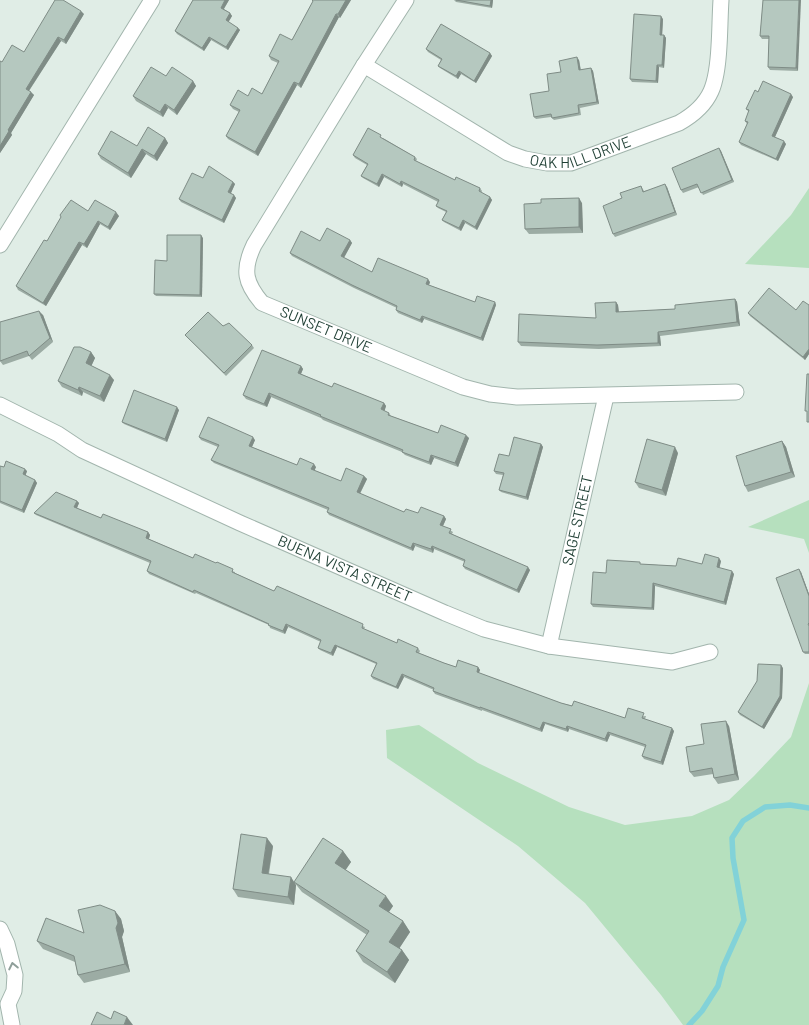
<svg xmlns="http://www.w3.org/2000/svg" width="809" height="1025" font-family="Barlow,sans-serif">
<style>
.green{fill:#b6e0be}
.lines{fill:none;stroke-linecap:round;stroke-linejoin:round}
.stream{stroke:#82d2d8;stroke-width:5.5}
.minor-casing{stroke:#a2b5ad;stroke-width:17}
.minor{stroke:#fff;stroke-width:15}
.wall{fill:#9caca4}
.shaded-wall{fill:#7f8c86}
.building{fill:#b5c8bf;stroke:#7f8c86}
.oneway{stroke:#8f9f9a}
.labels{text-anchor:middle;stroke-width:4.5;stroke-linejoin:round;paint-order:stroke}
.street-label{font-size:15px;fill:#1f3f34;stroke:#f1f9f4}
</style>
<rect width="100%" height="100%" fill="#e0ede6"/>
<g class="green">
<polygon points="809,188 809,268 745,264 791,215"/>
<polygon points="809,500 809,553 804,539 748,527"/>
<polygon points="809,683 809,1025 683,1025 661,995 585,903 518,846 387,758 386,730 419,725 478,763 569,807 625,825 692,816 729,800 754,776 791,737"/>
</g>
<g class="lines">
<polyline class="stream" points="689,1025 702,1011 718,986 723,967 744,920 733,858 732,838 743,821 765,807 790,805 809,808"/>
<defs>
<g id="minor">
<path id="s1" d="M406,0L364,65L254,245C242,270 245,283 262,303L463,387L490,394L517,397L736,392"/>
<path id="s2" d="M364,65L508,153L525,159L547,163H571L679,123C713,104 717,83 719,46C720,31 720,15 721,0"/>
<polyline points="0,245 152,0"/>
<path id="s3" d="M0,405L58,434L82,450L240,523L445,613L484,629L549,646L672,662L710,652"/>
<path id="s4" d="M549,646L606,396"/>
<polyline points="0,929 7,944 15,975 14,991 8,1004 12,1025"/>
</g>
</defs>
<use href="#minor" class="minor-casing"/>
<use href="#minor" class="minor"/>
</g>
<g class="wall">
<polygon points="193,0 229,0 224,9 230,13 232,16 228,22 238,28 240,30 228,50 211,40 204,51 177,34 175,31"/>
<polygon points="312,0 351,0 340,18 339,17 301,88 297,85 258,156 228,139 226,136 239,112 233,109 230,105 248,96 262,94 278,63 271,60 269,56 292,40 313,1"/>
<polygon points="454,0 493,0 492,8 456,2"/>
<polygon points="763,0 798,71 770,70 768,67 769,39 762,39 760,36"/>
<polygon points="84,14 66,44 61,41 29,91 34,95 11,133 12,135 0,153 2,62 24,52"/>
<polygon points="663,19 662,35 664,35 666,38 664,68 659,67 658,83 632,82 630,79"/>
<polygon points="426,49 490,53 492,56 476,83 461,74 458,79 440,68 438,66 441,60 428,52"/>
<polygon points="579,60 581,70 591,68 593,71 599,104 580,108 581,115 554,120 551,117 536,119 534,117 561,72"/>
<polygon points="166,76 193,81 196,86 177,115 168,108 163,117 136,101 133,96"/>
<polygon points="758,92 793,97 775,137 786,144 778,161 741,145 739,142 747,124 745,121 749,112 746,109"/>
<polygon points="165,138 168,143 157,161 146,154 131,178 101,159 98,154 137,146"/>
<polygon points="383,138 415,157 417,159 416,161 455,180 480,188 482,191 481,193 490,197 492,200 477,230 465,223 461,231 444,222 442,220 446,212 438,208 436,206 438,202 403,184 402,187 384,177 379,187 363,178 361,176 367,165 355,158 353,155"/>
<polygon points="719,148 721,151 734,182 703,195 699,187 683,193 681,190"/>
<polygon points="203,178 233,182 235,184 231,193 236,198 224,223 181,202 179,199"/>
<polygon points="641,186 644,191 667,187 677,215 615,237 613,234 622,198"/>
<polygon points="582,203 583,233 529,234 525,229"/>
<polygon points="88,211 119,216 110,230 100,224 87,248 82,245 46,306 18,290 16,286 47,241"/>
<polygon points="203,238 202,297 156,296 154,294 167,261"/>
<polygon points="350,240 352,243 344,258 372,272 430,282 429,285 475,302 495,302 496,305 483,341 424,319 422,323 398,313 396,310 397,308 354,288 292,256 290,253 320,241"/>
<polygon points="735,299 737,302 740,326 660,336 661,346 599,349 521,346 518,342 596,318 616,302 618,305 619,312 675,309"/>
<polygon points="809,305 809,354 805,360 750,316 748,313 796,310"/>
<polygon points="43,315 53,342 32,360 29,356 3,365 0,361"/>
<polygon points="223,326 252,345 254,348 226,376 185,335"/>
<polygon points="91,352 95,358 91,366 114,380 104,402 83,392 82,396 62,387 58,381"/>
<polygon points="301,366 303,369 301,374 332,387 384,403 386,406 384,411 389,413 391,416 438,433 469,438 458,467 434,458 431,465 405,455 402,452 323,420 321,418 271,397 267,407 246,399 243,395"/>
<polygon points="179,410 167,442 124,424 122,422"/>
<polygon points="199,437 255,440 252,447 297,465 316,467 314,470 341,481 364,476 367,479 360,494 404,512 444,516 446,519 443,526 453,532 452,534 530,570 519,593 465,569 463,566 465,562 434,549 433,553 415,546 413,551 329,515 327,512 328,510 214,463 211,460 218,447 201,440"/>
<polygon points="782,441 786,447 795,477 748,492 745,486"/>
<polygon points="541,444 543,447 528,500 501,492 499,490 503,475 496,474 494,471 509,456"/>
<polygon points="678,453 666,496 639,488 635,482"/>
<polygon points="0,466 4,467 27,471 25,476 35,480 37,483 24,513 0,503"/>
<polygon points="77,501 79,503 77,508 101,518 148,532 150,535 149,539 193,558 235,572 235,573 274,591 365,627 364,629 397,643 418,648 420,651 419,653 444,663 456,667 478,667 480,670 479,673 561,703 625,718 646,716 645,719 674,731 663,765 644,759 642,756 645,747 610,735 607,742 569,729 568,732 545,724 542,732 482,710 482,711 435,694 433,691 434,690 404,677 398,689 373,679 371,676 376,664 337,647 333,656 320,650 318,648 321,642 288,627 285,634 270,628 269,625 196,593 195,594 149,574 147,571 150,563 36,515 34,513"/>
<polygon points="721,561 719,568 734,574 726,605 655,586 654,610 593,607 591,604 606,573 642,564 676,566 702,564"/>
<polygon points="801,572 809,594 809,654 805,654 803,652"/>
<polygon points="783,668 782,698 764,729 740,715 738,712"/>
<polygon points="729,726 739,780 718,784 714,778 713,774 694,777 690,772 704,744"/>
<polygon points="273,846 269,874 296,885 294,905 238,897 233,889"/>
<polygon points="343,851 351,862 345,870 393,906 389,912 403,921 410,932 399,948 402,950 409,960 395,983 363,962 356,951 367,935 302,892 294,882"/>
<polygon points="115,911 121,919 124,931 122,937 130,972 84,983 78,975 75,962 43,949 37,941 84,933"/>
</g>
<g class="shaded-wall">
<polygon points="225,0 229,0 223,10 221,8"/>
<polygon points="346,0 351,0 340,18 338,14"/>
<polygon points="491,0 493,0 492,8 490,6"/>
<polygon points="799,0 801,0 798,71 796,68"/>
<polygon points="81,11 84,14 66,44 64,40"/>
<polygon points="230,13 232,16 228,23 226,20"/>
<polygon points="336,14 339,17 301,88 299,84"/>
<polygon points="661,16 663,19 662,37 660,35"/>
<polygon points="238,28 240,30 228,50 226,47"/>
<polygon points="664,35 666,38 664,68 662,65"/>
<polygon points="58,37 61,41 28,92 26,89"/>
<polygon points="209,37 211,40 204,51 202,48"/>
<polygon points="490,53 492,56 476,83 474,81"/>
<polygon points="577,57 579,60 581,73 579,70"/>
<polygon points="657,65 659,67 658,83 656,81"/>
<polygon points="591,68 593,71 599,104 597,102"/>
<polygon points="459,71 461,74 458,79 456,76"/>
<polygon points="193,81 196,86 177,115 174,110"/>
<polygon points="294,82 297,85 258,156 255,152"/>
<polygon points="31,92 34,95 11,133 12,135 0,153 0,146 8,130"/>
<polygon points="791,94 793,97 774,139 772,136"/>
<polygon points="165,104 168,108 163,117 160,112"/>
<polygon points="165,138 168,143 157,161 154,156"/>
<polygon points="784,141 786,144 778,161 776,159"/>
<polygon points="719,148 721,151 734,182 732,180"/>
<polygon points="142,149 146,154 131,178 128,173"/>
<polygon points="382,174 384,177 379,187 377,184"/>
<polygon points="401,181 403,184 402,187 400,184"/>
<polygon points="233,182 235,184 230,195 228,192"/>
<polygon points="665,184 667,187 677,215 675,212"/>
<polygon points="234,195 236,198 224,223 222,220"/>
<polygon points="490,197 492,200 477,230 475,227"/>
<polygon points="579,198 582,203 583,233 579,227"/>
<polygon points="116,212 119,216 110,230 108,227"/>
<polygon points="463,220 465,223 461,231 459,228"/>
<polygon points="98,221 100,224 87,248 84,244"/>
<polygon points="201,235 203,238 202,297 200,295"/>
<polygon points="350,240 352,243 343,259 341,256"/>
<polygon points="79,242 82,245 46,306 43,303"/>
<polygon points="428,279 430,282 428,287 426,284"/>
<polygon points="735,299 737,302 740,326 737,322"/>
<polygon points="495,302 496,305 483,341 481,338"/>
<polygon points="616,302 618,305 619,315 616,312"/>
<polygon points="39,311 43,315 53,342 50,338"/>
<polygon points="422,316 424,319 422,323 420,320"/>
<polygon points="658,332 660,336 661,346 658,343"/>
<polygon points="809,349 809,354 805,360 803,357"/>
<polygon points="91,352 95,358 90,369 86,363"/>
<polygon points="301,366 303,369 300,376 298,373"/>
<polygon points="110,375 114,380 104,402 100,396"/>
<polygon points="79,387 83,392 82,396 78,390"/>
<polygon points="269,393 271,397 267,407 264,404"/>
<polygon points="384,403 386,406 384,413 381,409"/>
<polygon points="177,407 179,410 167,442 165,439"/>
<polygon points="466,435 469,438 458,467 455,463"/>
<polygon points="253,437 255,440 251,449 249,446"/>
<polygon points="782,441 786,447 795,477 791,472"/>
<polygon points="541,444 543,447 528,500 526,497"/>
<polygon points="675,447 678,453 666,496 662,490"/>
<polygon points="431,455 434,458 431,465 429,462"/>
<polygon points="314,464 316,467 314,472 311,469"/>
<polygon points="25,469 27,471 25,477 23,474"/>
<polygon points="364,476 367,479 359,495 357,492"/>
<polygon points="35,480 37,483 24,513 22,510"/>
<polygon points="77,501 79,503 76,510 74,507"/>
<polygon points="444,516 446,519 442,528 440,525"/>
<polygon points="148,532 150,535 148,541 146,538"/>
<polygon points="413,543 415,546 413,551 411,548"/>
<polygon points="432,546 434,549 433,553 431,549"/>
<polygon points="719,558 721,561 719,570 717,567"/>
<polygon points="528,567 530,570 519,593 517,590"/>
<polygon points="799,569 801,572 809,594 809,596"/>
<polygon points="732,571 734,574 726,605 724,602"/>
<polygon points="653,583 655,586 654,610 652,608"/>
<polygon points="286,624 288,627 285,634 283,631"/>
<polygon points="335,645 337,647 333,656 331,653"/>
<polygon points="781,665 783,668 782,698 764,729 762,727"/>
<polygon points="478,667 480,670 478,674 477,672"/>
<polygon points="402,674 404,677 398,689 396,687"/>
<polygon points="726,721 729,726 739,780 735,774"/>
<polygon points="543,722 545,724 542,732 540,729"/>
<polygon points="567,726 569,729 568,732 566,729"/>
<polygon points="672,728 674,731 663,765 661,762"/>
<polygon points="608,732 610,735 607,742 605,739"/>
<polygon points="267,838 273,846 267,881 262,873"/>
<polygon points="343,851 351,862 343,874 335,863"/>
<polygon points="291,877 296,885 294,905 288,897"/>
<polygon points="386,896 393,906 386,916 379,906"/>
<polygon points="115,911 121,919 124,931 122,937 130,972 125,964 116,928"/>
<polygon points="403,921 410,932 397,952 389,942"/>
<polygon points="402,950 409,960 395,983 387,972"/>
<polygon points="127,1017 133,1025 124,1025"/>
</g>
<g class="building">
<polygon points="55,0 63,0 81,11 64,40 58,37 26,89 31,92 8,130 9,131 0,146 0,61 2,62 12,45 24,52"/>
<polygon points="193,0 225,0 221,8 230,13 226,20 238,28 226,47 209,37 202,48 175,31"/>
<polygon points="312,0 346,0 338,14 336,14 299,84 294,82 255,152 226,136 240,110 230,105 238,90 248,96 252,88 262,94 279,61 269,56 280,34 292,40 313,1"/>
<polygon points="456,0 491,0 490,6"/>
<polygon points="763,0 799,0 796,68 768,67 769,36 760,36"/>
<polygon points="634,14 661,16 660,35 664,35 662,65 657,65 656,81 630,79"/>
<polygon points="441,24 490,53 474,81 459,71 456,76 438,66 442,59 426,49"/>
<polygon points="577,57 579,70 591,68 597,102 578,105 579,113 552,118 551,114 534,117 530,94 549,91 547,74 561,72 559,61"/>
<polygon points="151,67 166,76 172,67 193,81 174,110 165,104 160,112 133,96"/>
<polygon points="763,81 791,94 772,136 784,141 776,159 739,142 748,122 745,121 749,110 746,109 755,90 758,92"/>
<polygon points="148,127 165,138 154,156 142,149 128,173 98,154 111,131 137,146"/>
<polygon points="368,128 381,135 380,137 415,157 414,160 455,180 456,177 480,188 479,191 490,197 475,227 463,220 459,228 442,220 447,211 436,206 439,200 401,181 400,184 382,174 377,184 361,176 368,164 353,155"/>
<polygon points="719,148 732,180 701,193 697,184 681,190 672,168"/>
<polygon points="209,166 233,182 228,192 234,195 222,220 179,199 192,173 203,178"/>
<polygon points="665,184 675,212 613,234 603,206 622,198 620,193 641,186 643,192"/>
<polygon points="579,198 579,227 525,229 524,204 541,203 541,199"/>
<polygon points="71,200 88,211 95,200 116,212 108,227 98,221 84,244 79,242 43,303 16,286 44,240 47,241 61,217 60,215"/>
<polygon points="327,228 350,240 341,256 372,272 378,258 428,279 426,284 475,302 477,296 495,302 481,338 422,316 420,320 396,310 397,306 352,285 290,253 301,231 320,241"/>
<polygon points="167,235 201,235 200,295 154,294 155,260 167,261"/>
<polygon points="769,288 796,310 803,301 809,305 809,349 803,357 748,313"/>
<polygon points="735,299 737,322 658,332 658,343 597,345 518,342 519,314 596,318 595,303 616,302 616,312 675,309 675,305"/>
<polygon points="39,311 50,338 29,356 27,351 0,361 0,322"/>
<polygon points="208,312 223,326 229,323 252,345 224,373 185,335"/>
<polygon points="74,347 80,347 91,352 86,363 110,375 100,396 79,387 78,390 58,381"/>
<polygon points="262,350 301,366 298,373 332,387 334,383 384,403 381,409 389,413 388,415 438,433 441,425 466,435 455,463 431,455 429,462 402,452 403,450 320,416 321,415 269,393 264,404 243,395"/>
<polygon points="807,374 809,374 809,422 807,422 807,411 805,411"/>
<polygon points="134,390 177,407 165,439 122,422"/>
<polygon points="208,417 253,437 249,446 297,465 300,458 314,464 311,469 341,481 346,468 364,476 357,492 404,512 406,509 418,513 421,507 444,516 440,525 451,529 449,533 528,567 517,590 463,566 465,560 432,546 431,549 413,543 411,548 327,512 329,508 211,460 219,445 199,437"/>
<polygon points="514,437 541,444 526,497 499,490 504,473 494,471 499,454 509,456"/>
<polygon points="647,439 675,447 662,490 635,482"/>
<polygon points="782,441 791,472 745,486 736,456"/>
<polygon points="6,461 25,469 23,474 35,480 22,510 0,501 0,466 4,467"/>
<polygon points="56,492 77,501 74,507 101,518 103,514 148,532 146,538 193,558 195,554 216,563 217,562 233,569 232,572 274,591 277,586 363,624 362,628 397,643 398,639 418,648 416,652 444,663 456,667 458,660 478,667 477,672 561,703 572,706 574,701 625,718 628,708 644,713 642,718 672,728 661,762 642,756 646,745 608,732 605,739 567,726 566,729 543,722 540,729 480,707 480,708 433,691 434,688 402,674 396,687 371,676 377,663 335,645 331,653 318,648 321,640 286,624 283,631 268,625 269,624 194,590 193,592 147,571 151,561 34,513"/>
<polygon points="705,554 719,558 717,567 732,571 724,602 653,583 652,608 591,604 593,572 606,573 607,560 640,562 640,564 676,566 678,558 702,564"/>
<polygon points="799,569 809,596 809,623 808,624 809,626 809,652 803,652 776,578"/>
<polygon points="758,664 781,665 780,696 762,727 738,712 757,681"/>
<polygon points="726,721 735,774 714,778 712,768 690,772 686,747 704,744 701,724"/>
<polygon points="241,834 267,838 262,873 291,877 288,897 233,889"/>
<polygon points="323,838 343,851 335,863 386,896 379,906 403,921 389,942 402,950 387,972 356,951 369,931 294,882"/>
<polygon points="100,905 115,911 118,923 116,928 125,964 78,975 74,956 37,941 46,918 84,933 78,910"/>
<polygon points="114,1011 127,1017 124,1025 91,1025 97,1012 111,1019"/>
</g>
<defs><path id="oneway-chevron" d="M-2-3.5L2.5 0L-2 3.5" fill="none" stroke-width="1.6" stroke-linecap="round" stroke-linejoin="round" transform="scale(1.25)"/></defs>
<use class="oneway" href="#oneway-chevron" transform="translate(13 966) rotate(-102)"/>
<g class="labels">
<g class="street-label">
<text dy="5" stroke="none"><textPath href="#s2" startOffset="244">OAK HILL DRIVE</textPath></text>
<text dy="5" stroke="none"><textPath href="#s1" startOffset="421">SUNSET DRIVE</textPath></text>
<text dy="5" stroke="none"><textPath href="#s4" startOffset="129">SAGE STREET</textPath></text>
<text dy="5" stroke="none"><textPath href="#s3" startOffset="382">BUENA VISTA STREET</textPath></text>
</g>
</g>
</svg>
